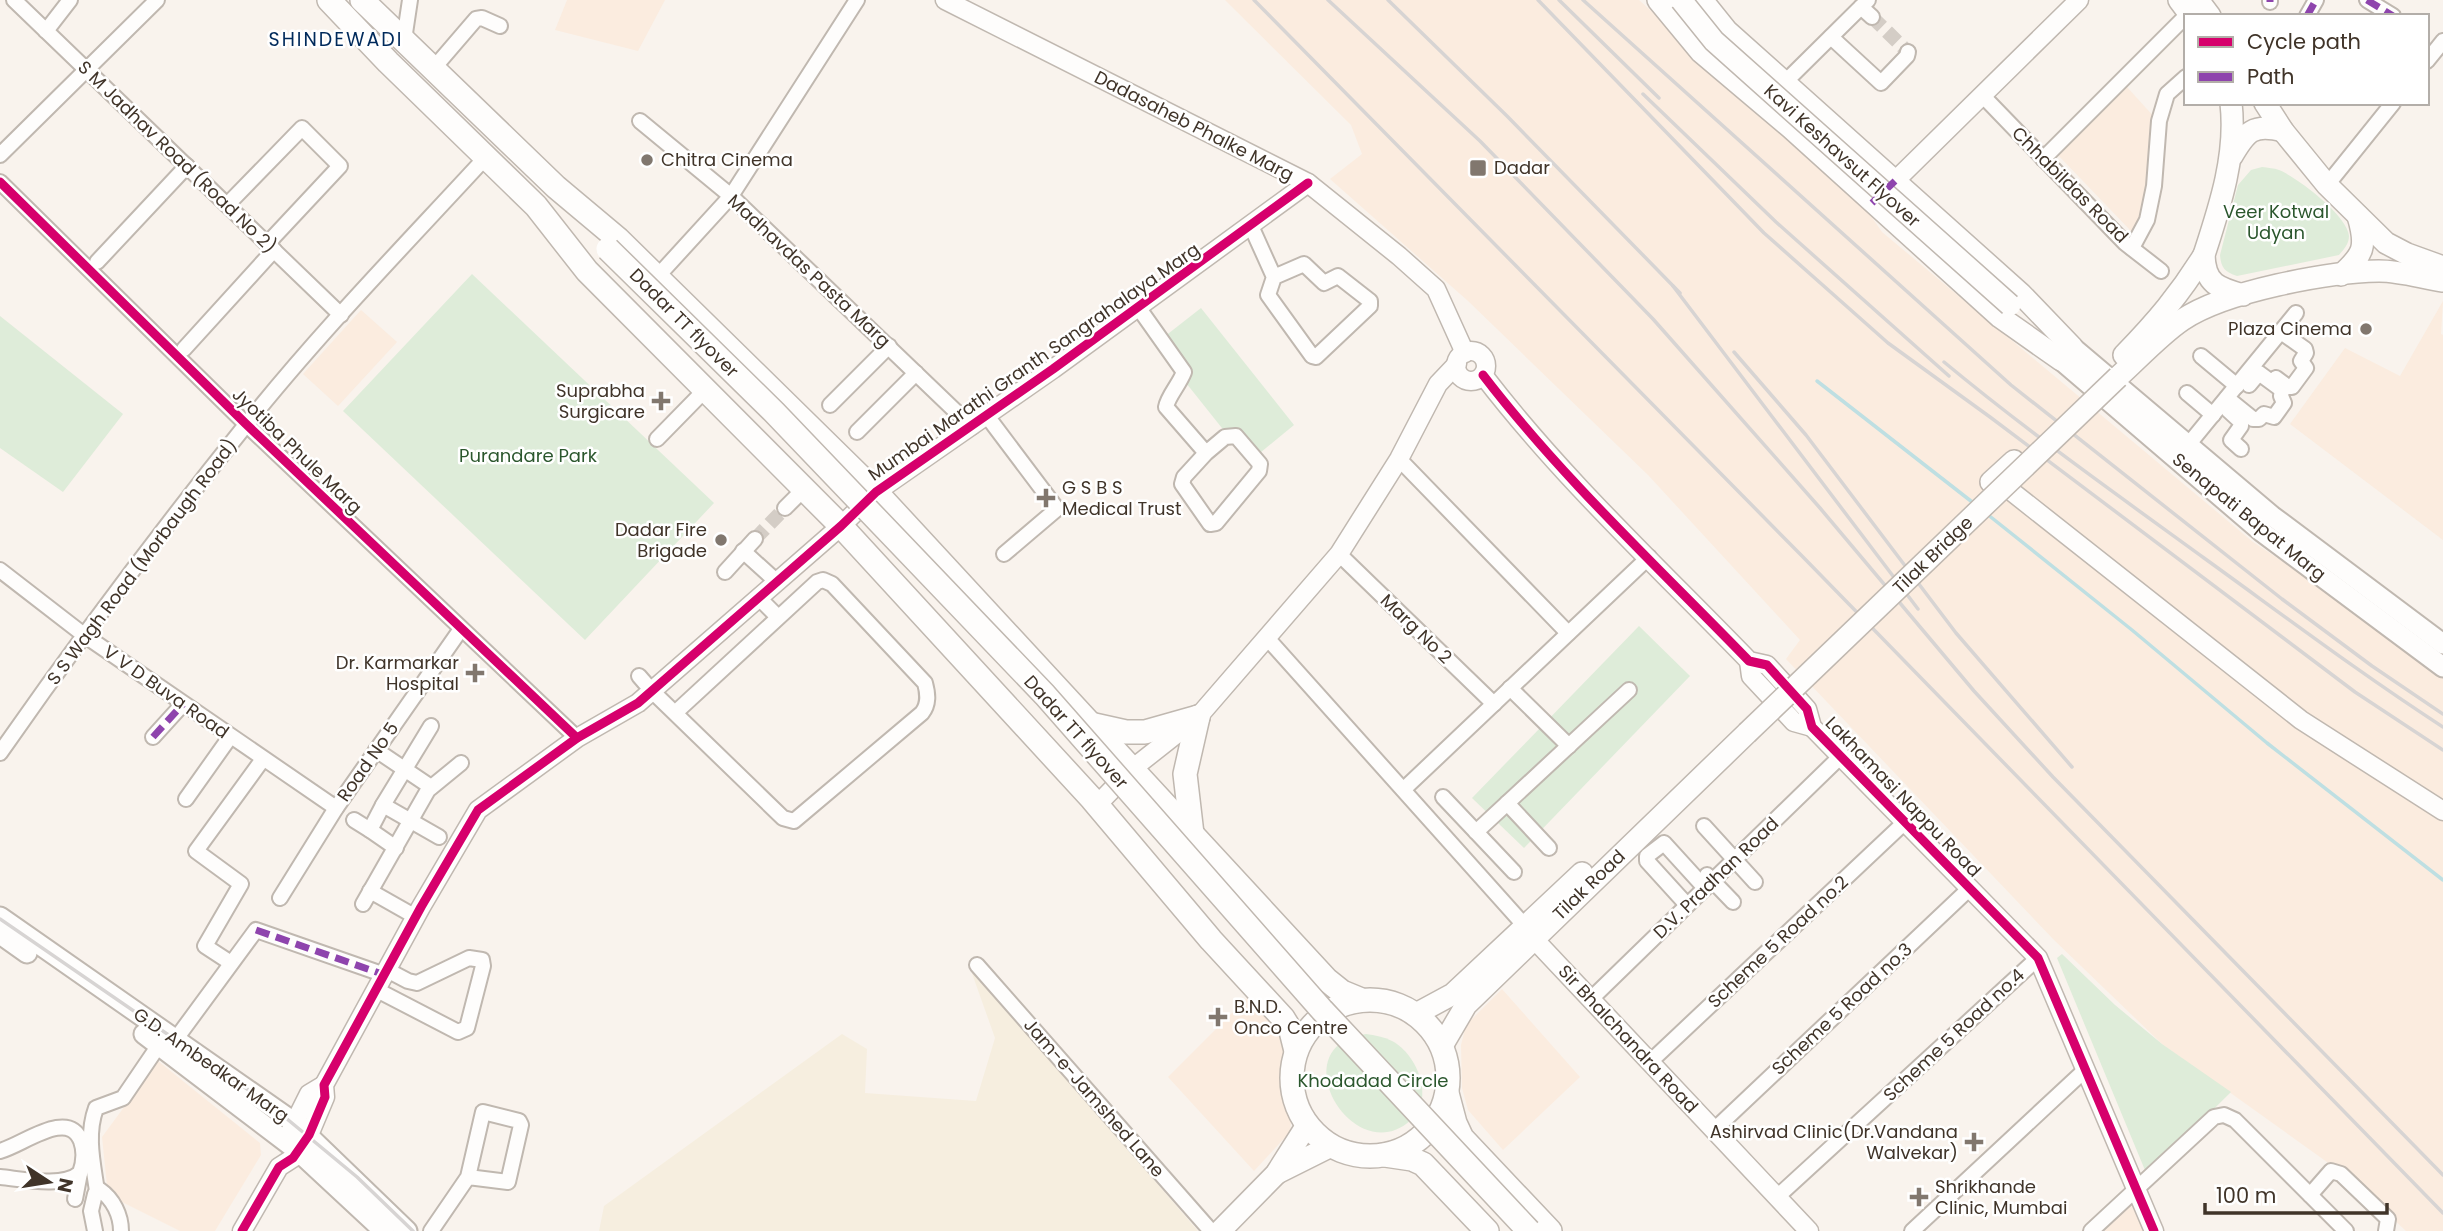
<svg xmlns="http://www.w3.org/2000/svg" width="2443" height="1231" font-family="Poppins,sans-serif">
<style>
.built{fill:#fbecdf}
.industrial{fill:#f6eedf}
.green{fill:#deecd9}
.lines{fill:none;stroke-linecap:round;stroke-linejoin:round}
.stream{stroke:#bedfe2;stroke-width:3.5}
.minor-tunnel{stroke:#d4cdc6;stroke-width:14;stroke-dasharray:14 7;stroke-linecap:butt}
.minor-casing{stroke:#c0b8b0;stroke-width:18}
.tertiary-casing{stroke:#c0b8b0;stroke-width:21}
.secondary-casing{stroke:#c0b8b0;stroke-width:23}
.primary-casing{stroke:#c0b8b0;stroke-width:24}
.trunk-casing{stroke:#c0b8b0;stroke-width:26}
.minor{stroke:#fefdfc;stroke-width:14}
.tertiary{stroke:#fefdfc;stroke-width:18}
.secondary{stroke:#fefdfc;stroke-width:19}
.primary{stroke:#fefdfc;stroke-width:21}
.trunk{stroke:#fefdfc;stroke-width:23}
.rail{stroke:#d7d4d3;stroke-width:3.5}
.primary-bridge-casing{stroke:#c0b8b0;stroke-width:24;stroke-linecap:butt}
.trunk-bridge-casing{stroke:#c0b8b0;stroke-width:26;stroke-linecap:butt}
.primary-bridge{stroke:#fefdfc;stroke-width:21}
.trunk-bridge{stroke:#fefdfc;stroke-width:23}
.quiet{stroke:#8e44ad;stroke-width:7;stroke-dasharray:14 7;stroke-linecap:butt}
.cycleway-casing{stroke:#fff;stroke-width:13}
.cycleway{stroke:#d6006c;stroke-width:9}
.poi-dot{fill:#81776e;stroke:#fff;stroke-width:2.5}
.labels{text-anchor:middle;stroke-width:5;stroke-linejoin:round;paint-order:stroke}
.street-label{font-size:18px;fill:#403429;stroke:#fff}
.poi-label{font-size:18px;fill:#403429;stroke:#fff;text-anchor:start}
.park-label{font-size:18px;fill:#2b572d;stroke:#fff}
.neighbourhood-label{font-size:19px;letter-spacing:2px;fill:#002a5b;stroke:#fff}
</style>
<rect width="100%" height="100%" fill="#f9f3ed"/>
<g class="built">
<polygon points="567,0 665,0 638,51 555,30"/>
<polygon points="1225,0 1639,0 1857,196 1882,232 2253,542 2443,667 2443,1231 2406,1231 2348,1177 2162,1044 2054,940 1786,659 1800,640 1648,475 1468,301 1330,179 1362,154 1351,125"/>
<polygon points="2126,86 2156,119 2146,215 2131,231 2056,153"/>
<polygon points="2443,301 2441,334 2443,335 2443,540 2290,424 2345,348 2400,376"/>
<polygon points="361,310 397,342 338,406 303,374"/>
<polygon points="1502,989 1580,1077 1503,1150 1468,1110 1462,1088 1461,1045 1466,1025"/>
<polygon points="1249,996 1282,1028 1285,1044 1281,1069 1282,1087 1291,1121 1290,1132 1254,1171 1168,1077"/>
<polygon points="158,1061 260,1143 261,1155 215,1231 180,1231 108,1195 102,1137"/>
<polygon points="2134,1200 2147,1231 2101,1231"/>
</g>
<polygon class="industrial" points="969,965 1198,1231 599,1231 604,1206 842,1034 867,1049 865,1093 976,1101 995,1038"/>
<g class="green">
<path d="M2262,167C2268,168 2274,168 2279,170C2297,177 2348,216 2349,236C2349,244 2344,249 2339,255L2237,276C2225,272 2221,268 2220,255L2238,185L2251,170Z"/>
<polygon points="472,274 714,503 585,640 343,411"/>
<polygon points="1201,308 1294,425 1249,462 1155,344"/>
<polygon points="0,316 123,414 63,492 0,448"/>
<polygon points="1639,626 1690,676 1524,848 1472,798"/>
<polygon points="2062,954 2115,1005 2162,1044 2231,1092 2147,1175 2057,958"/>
<path d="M1366,1034C1375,1035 1384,1037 1392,1041C1417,1054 1435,1098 1411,1120C1354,1172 1279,1046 1366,1034Z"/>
</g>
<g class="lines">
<g class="stream">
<polyline points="1817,381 1976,505"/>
<polyline points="1987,514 2132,630 2267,743 2443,880"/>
</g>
<g class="minor-tunnel">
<polyline points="1872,17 1908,52"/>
<polyline points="755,539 785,508"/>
</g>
<defs>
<g id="minor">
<polyline points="14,0 341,315"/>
<polyline points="2367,0 2393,16"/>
<polyline points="2270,2 2270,0"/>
<polyline points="1861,7 1872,17"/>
<polyline points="2307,16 2316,0"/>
<polyline points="46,31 70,0"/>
<polyline points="1831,37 1881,83 1907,56 1908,52"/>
<polyline points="404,40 410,0"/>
<polyline points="2427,61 2443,41"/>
<polyline points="433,69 476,19 482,18 500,26"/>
<polyline points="1779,88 1868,0"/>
<polyline points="1982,95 2125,243 2161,271"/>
<polyline points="640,121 731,196 972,427"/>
<polyline points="0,155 157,0"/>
<polyline points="2043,159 2189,13"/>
<polyline points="0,182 246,424 577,738"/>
<polyline points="2327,185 2393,103"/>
<polyline points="227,205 302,128 340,166 267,244"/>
<polyline points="1251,226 1274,277 1268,295 1312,356 1316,357 1370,306 1370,301 1338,276 1324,283 1304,264 1274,277"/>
<polyline points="2132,248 2147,220 2154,186 2159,121 2167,94 2186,77"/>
<polyline points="97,262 187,166"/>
<polyline points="657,277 731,196 857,0"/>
<path d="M1138,307L1184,372C1179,385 1168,396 1166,407L1206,453L1184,477L1182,484L1210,524L1216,523L1259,471L1260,464L1236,436L1225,437L1206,453"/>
<polyline points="184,349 274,250"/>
<polyline points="2201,356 2237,386"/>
<polyline points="2276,378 2288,387 2292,387 2306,368 2301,361 2306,353 2305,349 2281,332"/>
<polyline points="2187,393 2213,415"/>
<polyline points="2227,398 2253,419 2259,419 2264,414 2274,417 2284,403 2281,396 2282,390 2259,373 2249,385"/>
<polyline points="830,405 889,346"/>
<polyline points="2228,410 2241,422 2241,426 2231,440 2241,449"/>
<polyline points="987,416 1057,509 1004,554"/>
<polyline points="857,432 916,373"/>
<polyline points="657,439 705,390"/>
<polyline points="2188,445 2296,313"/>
<polyline points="1399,459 1568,633"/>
<polyline points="785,508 804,489"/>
<polyline points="743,551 776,581"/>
<polyline points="1339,554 1494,704"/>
<polyline points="0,570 84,635 336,808"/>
<polyline points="725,572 755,539"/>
<polyline points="758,597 778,617"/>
<polyline points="1267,638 1525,926"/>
<path d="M639,676L652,691L783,818L794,821L922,713C929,704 928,694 925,683L832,584L823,580L817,582L675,713"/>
<polyline points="1510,688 1569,746"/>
<polyline points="153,737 183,704"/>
<polyline points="376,750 431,787"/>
<path d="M0,753C78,641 160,532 245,426C320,332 404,246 486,157"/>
<polyline points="1404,789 1649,557"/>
<polyline points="1443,797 1514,872"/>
<polyline points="186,799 230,737"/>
<polyline points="1507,803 1549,848"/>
<polyline points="383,805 431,726"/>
<polyline points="354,820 370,830"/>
<polyline points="1704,826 1755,882"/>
<polyline points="1476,832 1629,690"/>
<polyline points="396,848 370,830 383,805 439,837"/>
<polyline points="1707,875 1733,902"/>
<polyline points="370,891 416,917"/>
<polyline points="280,898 336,808 461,629"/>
<polyline points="363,904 428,790 461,763"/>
<polyline points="1687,905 1647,861 1647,856 1664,843 1705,888"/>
<polyline points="231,963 205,946 241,884 196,851 263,759"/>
<polyline points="977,965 1211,1231"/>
<polyline points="377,990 458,1032 467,1028 483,966 482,960 469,958 417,983 408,981 387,970"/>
<polyline points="1591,999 1841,756"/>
<polyline points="170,1047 256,930 385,975"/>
<polyline points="1650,1062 1905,822"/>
<polyline points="1714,1130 1970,888"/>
<path d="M0,1151C23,1145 68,1108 81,1141C85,1152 84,1162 80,1173C63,1188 22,1179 0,1177"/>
<path d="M97,1191C93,1163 86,1135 96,1108L123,1098L159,1045"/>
<polyline points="2310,1195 2331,1171 2341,1174 2388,1219 2386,1231"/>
<polyline points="1777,1197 2038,958"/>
<polyline points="75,1199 80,1173"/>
<path d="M95,1231L91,1211L95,1194L100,1190C113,1199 121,1215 121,1231"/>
<polyline points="431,1231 468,1177 483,1112 519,1121 521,1125 508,1182 468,1177"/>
<polyline points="1912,1231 2085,1070"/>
<polyline points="2091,1231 2214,1117 2224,1115 2235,1120 2346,1231"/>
</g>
<g id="tertiary">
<polyline points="945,0 1308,183 1399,256 1436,289 1465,353"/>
<polyline points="1895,181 2079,0"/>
<circle cx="1471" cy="366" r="15"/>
<path d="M1483,375C1562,478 1659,568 1749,661L1767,665L1807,709L1812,727L2038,958L2154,1231"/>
<polyline points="1998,476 2011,491 2301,720 2443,811"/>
<polyline points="1749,661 1751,676 1794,722 1812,727"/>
<polyline points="1097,805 1132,769 1198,717 1339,554 1399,459 1438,384 1457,364"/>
<polyline points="1534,939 1809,1231"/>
<polyline points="289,1134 309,1094 324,1085"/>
<polyline points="242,1231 279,1167 293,1158 309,1135 325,1097 324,1085 421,907 478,810 577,738 638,703 841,526 876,492 1053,369 1308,183"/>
</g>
<g id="secondary">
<polyline points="2072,347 2272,516 2443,644"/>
<polyline points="2061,360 2262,532 2443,667"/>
<polyline points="0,917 295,1123 407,1231"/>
<polyline points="0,934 27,953"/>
<polyline points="144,1034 298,1151 384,1231"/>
</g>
<g id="primary">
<polyline points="1658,0 1701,52 1791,128 2000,317 2061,360"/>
<polyline points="1702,0 1727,31 2021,294 2072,347"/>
<polyline points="2179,0 2191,16"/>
<polyline points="2198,0 2210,16"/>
<path d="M2231,103C2237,155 2220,206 2204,255C2205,284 2218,288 2243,295"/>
<polyline points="2265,103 2283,131 2327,185 2386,243 2407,254 2443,267"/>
<path d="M2232,156C2246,132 2253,123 2283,131"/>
<path d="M2341,275C2364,254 2367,247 2358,216"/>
<path d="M2124,355C2156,322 2180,294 2204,255"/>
<path d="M2118,377C2138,359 2160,335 2182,320C2225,291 2328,272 2379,271C2401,271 2422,278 2443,281"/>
<polyline points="1991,482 2014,461"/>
<polyline points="1416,1014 1453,994 1582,873"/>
<polyline points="1442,1046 1466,1005 1747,733"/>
<polyline points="1277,1173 1331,1146"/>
<polyline points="1220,1231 1276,1174 1307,1125"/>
</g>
<g id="trunk">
<polyline points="329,0 388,62 536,206 587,271 841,526 1092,799 1211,940 1283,1018 1291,1031 1296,1051"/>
<polyline points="362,0 556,187 618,239 876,492 1327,980 1342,992 1359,999"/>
<polyline points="1090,724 1126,732 1145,732 1198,717"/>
<polyline points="1192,834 1185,774 1198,717"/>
<circle cx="1370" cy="1078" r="78"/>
<polyline points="1447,1093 1455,1123 1462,1138 1550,1231"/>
<polyline points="1385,1155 1412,1159 1423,1164 1487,1231"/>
</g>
</defs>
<use href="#minor" class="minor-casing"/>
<use href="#tertiary" class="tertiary-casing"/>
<use href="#secondary" class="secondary-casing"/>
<use href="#primary" class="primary-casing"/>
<use href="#trunk" class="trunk-casing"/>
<use href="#minor" class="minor"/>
<use href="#tertiary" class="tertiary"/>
<use href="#secondary" class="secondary"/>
<use href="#primary" class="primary"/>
<use href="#trunk" class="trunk"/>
<g class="rail">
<polyline points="1254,0 1803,557 2443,1213"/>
<polyline points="1328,0 1480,141 1653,319 1820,508 1974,691 2053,777 2443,1175"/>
<polyline points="1388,0 1507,116 1680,293"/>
<polyline points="1538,0 1764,233 1888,343 1990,417 2355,692 2443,750"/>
<polyline points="1559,0 1659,98"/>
<polyline points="1583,0 2011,385 2282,599 2372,666 2443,714"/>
<polyline points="1643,94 1776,222 1949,376"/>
<polyline points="1673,286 1918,609"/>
<polyline points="1734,352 1806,435 1956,633 2072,767"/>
<path d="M1944,362C2027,431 2116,494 2204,558C2283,615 2361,674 2443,727"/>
<polyline points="0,919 269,1104 357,1177 413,1231"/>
</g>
<defs>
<g id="primary-bridge">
<polyline points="1681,0 1714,41 2010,305"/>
<polyline points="1747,733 2118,377"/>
</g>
<polyline id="trunk-bridge" points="608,249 774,412 1045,695 1322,1010 1529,1231"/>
</defs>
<use href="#primary-bridge" class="primary-bridge-casing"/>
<use href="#trunk-bridge" class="trunk-bridge-casing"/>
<use href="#primary-bridge" class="primary-bridge"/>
<use href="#trunk-bridge" class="trunk-bridge"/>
<g class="quiet">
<polyline points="2367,0 2393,16"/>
<polyline points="2270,2 2270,0"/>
<polyline points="2307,16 2316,0"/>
<polyline points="1872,203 1895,181"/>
<polyline points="153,737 183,704"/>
<polyline points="256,930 385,975"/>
</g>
<defs>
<g id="cycleway">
<polyline points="0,182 246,424 577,738"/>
<path d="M1483,375C1562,478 1659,568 1749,661L1767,665L1807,709L1812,727L2038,958L2154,1231"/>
<polyline points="242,1231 279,1167 293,1158 309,1135 325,1097 324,1085 421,907 478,810 577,738 638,703 841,526 876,492 1053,369 1308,183"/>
</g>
</defs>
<use href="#cycleway" class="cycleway-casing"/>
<use href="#cycleway" class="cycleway"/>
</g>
<g class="poi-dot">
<circle cx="647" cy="160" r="7"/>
<rect x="1469" y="159" width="18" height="18" rx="3.5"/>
<circle cx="2366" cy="329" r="7"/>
<path d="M657.5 390.5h7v7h7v7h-7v7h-7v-7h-7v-7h7z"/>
<path d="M1042.5 487.5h7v7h7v7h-7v7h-7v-7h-7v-7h7z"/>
<circle cx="721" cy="540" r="7"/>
<path d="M471.5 662.5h7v7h7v7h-7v7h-7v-7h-7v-7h7z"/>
<path d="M1214.5 1006.5h7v7h7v7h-7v7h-7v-7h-7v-7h7z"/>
<path d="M1970.5 1131.5h7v7h7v7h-7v7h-7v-7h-7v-7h7z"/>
<path d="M1915.5 1186.5h7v7h7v7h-7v7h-7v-7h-7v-7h7z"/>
</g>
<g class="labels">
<g class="street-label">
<text transform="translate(1194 126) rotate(27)" y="6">Dadasaheb Phalke Marg</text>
<text transform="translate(1842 156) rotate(42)" y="6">Kavi Keshavsut Flyover</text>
<text transform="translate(177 157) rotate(44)" y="6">S M Jadhav Road (Road No 2)</text>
<text transform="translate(2070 185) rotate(45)" y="6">Chhabildas Road</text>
<text transform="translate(809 271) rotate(43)" y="6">Madhavdas Pasta Marg</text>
<text transform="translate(684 323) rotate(45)" y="6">Dadar TT flyover</text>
<text transform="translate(1034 362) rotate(-35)" y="6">Mumbai Marathi Granth Sangrahalaya Marg</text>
<text transform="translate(297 451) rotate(44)" y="6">Jyotiba Phule Marg</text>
<text transform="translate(2249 517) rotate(39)" y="6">Senapati Bapat Marg</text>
<text transform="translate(1933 555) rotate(-44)" y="6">Tilak Bridge</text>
<text transform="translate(142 562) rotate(-53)" y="6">S S Wagh Road (Morbaugh Road)</text>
<text transform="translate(1416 629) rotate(44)" y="6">Marg No 2</text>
<text transform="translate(166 692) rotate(35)" y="6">V V D Buva Road</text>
<text transform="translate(1076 732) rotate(48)" y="6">Dadar TT flyover</text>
<text transform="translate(368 762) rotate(-55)" y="6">Road No 5</text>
<text transform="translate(1903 797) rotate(46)" y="6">Lakhamasi Nappu Road</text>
<text transform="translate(1716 878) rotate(-44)" y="6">D.V. Pradhan Road</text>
<text transform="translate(1589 885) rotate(-44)" y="6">Tilak Road</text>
<text transform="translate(1778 942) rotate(-43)" y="6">Scheme 5 Road no.2</text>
<text transform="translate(1842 1009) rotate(-43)" y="6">Scheme 5 Road no.3</text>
<text transform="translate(1954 1035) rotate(-43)" y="6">Scheme 5 Road no.4</text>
<text transform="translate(1628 1039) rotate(47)" y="6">Sir Bhalchandra Road</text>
<text transform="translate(211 1065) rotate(35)" y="6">G.D. Ambedkar Marg</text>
<text transform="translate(1094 1098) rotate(49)" y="6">Jam-e-Jamshed Lane</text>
</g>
<g class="poi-label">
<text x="661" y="166">Chitra Cinema</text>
<text x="1494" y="174">Dadar</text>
<text x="2352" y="335" text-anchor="end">Plaza Cinema</text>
<text x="645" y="397" text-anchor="end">Suprabha<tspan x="645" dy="21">Surgicare</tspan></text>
<text x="1062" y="494">G S B S<tspan x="1062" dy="21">Medical Trust</tspan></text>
<text x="707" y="536" text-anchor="end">Dadar Fire<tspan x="707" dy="21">Brigade</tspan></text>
<text x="459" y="669" text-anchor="end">Dr. Karmarkar<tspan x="459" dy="21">Hospital</tspan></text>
<text x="1234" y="1013">B.N.D.<tspan x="1234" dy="21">Onco Centre</tspan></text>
<text x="1958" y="1138" text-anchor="end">Ashirvad Clinic(Dr.Vandana<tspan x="1958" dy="21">Walvekar)</tspan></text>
<text x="1935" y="1193">Shrikhande<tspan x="1935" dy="21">Clinic, Mumbai</tspan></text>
</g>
<g class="park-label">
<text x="2276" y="218">Veer Kotwal<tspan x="2276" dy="21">Udyan</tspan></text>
<text x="528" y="462">Purandare Park</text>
<text x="1373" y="1087">Khodadad Circle</text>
</g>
<g class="neighbourhood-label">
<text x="336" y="46">SHINDEWADI</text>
</g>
</g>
<rect x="2184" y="14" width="245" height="91" fill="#ffffff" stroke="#b3aea9" stroke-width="2"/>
<rect x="2198" y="37" width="35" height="10" fill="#d6006c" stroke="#b3aea9" stroke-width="2"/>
<text x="2247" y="49" font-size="21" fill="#403429">Cycle path</text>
<rect x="2198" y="72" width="35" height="10" fill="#8e44ad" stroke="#b3aea9" stroke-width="2"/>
<text x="2247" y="84" font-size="21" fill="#403429">Path</text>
<g transform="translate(49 1182) rotate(102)" stroke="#ffffff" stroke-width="5" paint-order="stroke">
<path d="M0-5L12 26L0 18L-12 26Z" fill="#403429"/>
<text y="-10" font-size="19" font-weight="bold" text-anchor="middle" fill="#403429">N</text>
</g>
<path d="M2205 1203v10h182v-10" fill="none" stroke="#403429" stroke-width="3.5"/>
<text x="2216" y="1203" font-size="21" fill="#403429" stroke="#ffffff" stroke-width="5" paint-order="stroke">100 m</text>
</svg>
